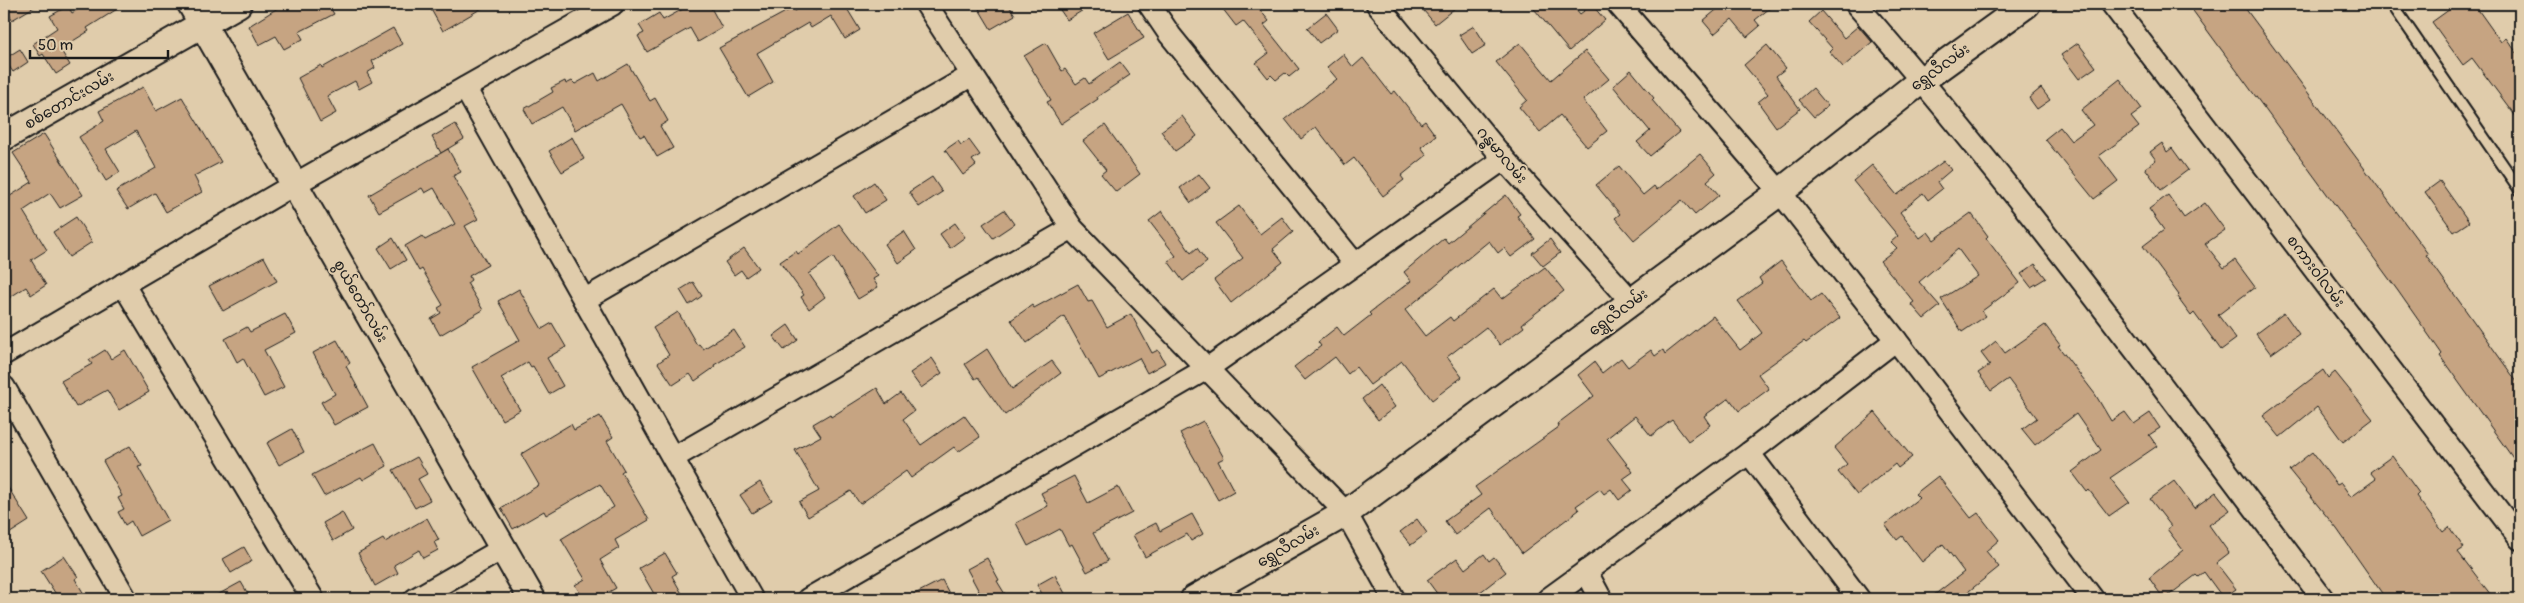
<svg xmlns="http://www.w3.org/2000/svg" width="2524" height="603" font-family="Pangolin,'Noto Sans Myanmar',sans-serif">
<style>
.building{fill:#c6a482;stroke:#1c1c1c}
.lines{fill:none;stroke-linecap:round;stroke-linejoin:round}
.service-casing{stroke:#1c1c1c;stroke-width:14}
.minor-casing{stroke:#1c1c1c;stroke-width:25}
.tertiary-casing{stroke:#1c1c1c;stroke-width:30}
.service{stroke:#e0ccab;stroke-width:10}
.minor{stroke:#e0ccab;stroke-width:21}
.tertiary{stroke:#e0ccab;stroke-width:26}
.labels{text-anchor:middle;stroke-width:4;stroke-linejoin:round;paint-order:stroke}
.street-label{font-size:15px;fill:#1c1c1c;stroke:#e0ccab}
</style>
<rect width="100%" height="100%" fill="#e0ccab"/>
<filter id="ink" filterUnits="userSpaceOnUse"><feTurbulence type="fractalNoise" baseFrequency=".02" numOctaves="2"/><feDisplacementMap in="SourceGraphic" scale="10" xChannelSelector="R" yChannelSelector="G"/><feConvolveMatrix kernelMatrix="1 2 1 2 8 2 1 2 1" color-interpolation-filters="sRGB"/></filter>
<g filter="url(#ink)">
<g class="building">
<polygon points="4,4 39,4 12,20"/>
<polygon points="87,4 125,4 87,28 89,31 60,49 70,65 56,74 43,54 40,56 33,44 57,28 50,16 68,6 72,13"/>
<polygon points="284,4 328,4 334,14 299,32 303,39 284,49 276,36 259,45 249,26"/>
<polygon points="428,4 489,4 443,31"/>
<polygon points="692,4 709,4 722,28 698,42 690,28 647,52 638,36 644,33 639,25 659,13 663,20"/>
<polygon points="807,4 851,4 846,7 860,30 845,39 831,16 811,28 808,23 757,53 773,82 748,97 719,48 793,8 795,11"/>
<polygon points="987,4 1008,4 1015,15 991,29 979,9"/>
<polygon points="1056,4 1093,4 1067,20"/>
<polygon points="1219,4 1255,4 1269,21 1264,25 1299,69 1289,77 1285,73 1276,80 1271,75 1268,78 1256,63 1269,53 1243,21 1236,26"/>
<polygon points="1418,4 1460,4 1435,24"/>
<polygon points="1530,4 1572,4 1580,14 1592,5 1605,20 1569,51"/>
<polygon points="1719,4 1775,4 1755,20 1760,26 1747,37 1732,19 1714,34 1703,21 1721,6"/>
<polygon points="2188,4 2242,4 2428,254 2426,255 2520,386 2520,468 2440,356 2442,354 2398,291"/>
<polygon points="2457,4 2474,4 2501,42 2506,38 2520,57 2520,122 2472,58 2463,65 2432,22"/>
<polygon points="1821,11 1844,38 1858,26 1872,42 1843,67 1829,51 1832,48 1809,22"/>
<polygon points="1128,12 1144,38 1109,59 1093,33"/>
<polygon points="1326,13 1338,29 1319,43 1307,28"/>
<polygon points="1474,26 1486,45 1472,54 1459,35"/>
<polygon points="393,28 402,44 372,61 375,68 367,73 372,82 359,89 355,81 327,96 336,113 320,122 298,78 321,65 322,68"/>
<polygon points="1046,43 1062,71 1065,69 1076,84 1085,78 1089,84 1120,62 1130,75 1097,97 1098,99 1061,124 1047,102 1051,100 1024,56"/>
<polygon points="1520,43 1551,80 1585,51 1609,79 1583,100 1607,131 1587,147 1560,115 1540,132 1519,107 1527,100 1496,62"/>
<polygon points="2078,43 2096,67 2079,79 2061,55"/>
<polygon points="1767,45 1786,68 1776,76 1800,109 1776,127 1758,102 1768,94 1744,65"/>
<polygon points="20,49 28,62 13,72 4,59"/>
<polygon points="1343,54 1353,67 1363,58 1391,94 1395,91 1421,124 1425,121 1436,136 1421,147 1427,155 1401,176 1404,180 1383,196 1354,158 1345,165 1316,127 1301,139 1285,119 1337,79 1327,67"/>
<polygon points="628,64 650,101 655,98 668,121 660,126 673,148 657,157 644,135 640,137 621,104 575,130 562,107 532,124 524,109 553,92 551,88 565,81 566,84 572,81 575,84 595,73 599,81"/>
<polygon points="1631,70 1654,98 1652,100 1679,132 1650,156 1637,142 1650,131 1613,86"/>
<polygon points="2120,79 2142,109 2131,117 2139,127 2099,156 2118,181 2094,199 2045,139 2060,127 2071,141 2093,125 2081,110"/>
<polygon points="143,87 156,111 182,97 221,162 194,176 202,192 166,212 155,193 128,209 116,191 156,168 136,131 106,149 120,172 106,181 79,137 104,121 99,111"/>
<polygon points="1813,88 1828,106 1814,117 1799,100"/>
<polygon points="2041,88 2050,100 2037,109 2029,98"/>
<polygon points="1182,116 1197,136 1175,151 1161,131"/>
<polygon points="455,124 464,139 441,153 432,137"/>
<polygon points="1105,125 1140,174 1116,192 1101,174 1106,170 1083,141"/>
<polygon points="44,134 83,195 60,208 50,193 23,211 47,250 31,260 46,285 31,295 26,287 4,301 4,200 32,182 13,153"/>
<polygon points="572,137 584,159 562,172 549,151"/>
<polygon points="969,140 980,155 972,160 976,165 963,175 945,150 958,141 961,145"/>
<polygon points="2162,143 2167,152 2172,148 2188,170 2161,190 2145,168 2156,160 2150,152"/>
<polygon points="448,149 461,172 453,176 478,219 465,226 488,265 469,276 471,280 467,283 483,310 440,335 431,319 441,313 438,308 443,305 422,269 419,271 405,246 422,236 425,240 455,224 434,188 425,193 422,188 379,212 369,195"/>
<polygon points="1700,154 1716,173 1707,181 1719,195 1695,215 1682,200 1634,240 1615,218 1620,214 1596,185 1619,166 1643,195 1654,186 1657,190"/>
<polygon points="1944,161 1951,170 1937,182 1942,189 1928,200 1923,193 1900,212 1920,238 1928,232 1934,240 1971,213 1988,236 1986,238 2020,283 1982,311 1986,316 1962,332 1941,299 1978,276 1958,249 1919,282 1940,306 1924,319 1911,304 1914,302 1880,261 1897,248 1891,242 1898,236 1853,181 1872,165 1897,195"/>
<polygon points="1199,174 1210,188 1191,203 1180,188"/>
<polygon points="932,177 942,192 919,207 909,192"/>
<polygon points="2440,181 2469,222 2454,232 2425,192"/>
<polygon points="874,182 886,200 865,213 854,196"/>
<polygon points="1506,195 1520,214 1517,216 1535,239 1511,257 1504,248 1498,253 1489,241 1405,310 1425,336 1450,317 1453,321 1494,289 1502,299 1545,267 1564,291 1522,324 1524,327 1500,345 1486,327 1447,357 1462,377 1432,400 1402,361 1370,385 1356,367 1348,374 1335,357 1305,380 1294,367 1321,346 1318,342 1337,327 1344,336 1371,315 1369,313 1411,281 1404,272 1444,238 1448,243"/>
<polygon points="2168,195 2184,218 2205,203 2225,230 2205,244 2224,268 2235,260 2255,287 2218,315 2236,339 2221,350 2194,313 2191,316 2177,297 2179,295 2143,246 2164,230 2149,209"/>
<polygon points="1239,206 1260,234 1282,217 1293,232 1273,249 1283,262 1231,303 1214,280 1243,258 1216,223"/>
<polygon points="1004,210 1014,224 993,238 983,224"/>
<polygon points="1162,211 1191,253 1197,248 1207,262 1183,281 1168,261 1176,256 1149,221"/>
<polygon points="76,217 92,242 69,257 53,232"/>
<polygon points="955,223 965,237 950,248 940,234"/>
<polygon points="839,224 878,276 873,279 878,287 858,299 833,257 809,274 825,297 809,309 801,297 804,295 780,262 796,251 798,254"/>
<polygon points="904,231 916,250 898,263 885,244"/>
<polygon points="393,238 406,260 391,269 378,248"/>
<polygon points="1550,239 1560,253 1543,266 1532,253"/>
<polygon points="744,248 759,268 746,277 741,270 734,275 725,262"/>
<polygon points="264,257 277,281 223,311 209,286"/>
<polygon points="1781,261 1811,301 1821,294 1840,318 1806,343 1804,341 1758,374 1769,389 1739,411 1729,398 1704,416 1710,425 1688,441 1672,420 1651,436 1635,416 1607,438 1633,472 1623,479 1632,490 1619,500 1611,489 1604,494 1600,489 1576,506 1579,510 1522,553 1491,508 1455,535 1445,521 1481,495 1475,487 1559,427 1557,424 1594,396 1578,375 1594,362 1602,373 1621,358 1628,367 1651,350 1655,356 1663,350 1665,354 1713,316 1740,350 1762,333 1738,301 1762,283 1759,278"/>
<polygon points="2035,264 2046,278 2031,287 2021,274"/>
<polygon points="693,282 702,296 689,305 680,290"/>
<polygon points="1078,284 1088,302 1092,301 1107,327 1131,314 1152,353 1158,350 1165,363 1147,373 1139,358 1099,379 1064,316 1027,343 1011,320 1032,305 1034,308"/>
<polygon points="519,289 542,329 552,323 566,347 547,358 563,386 549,394 533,366 531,367 528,362 501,378 520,410 502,420 472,367 520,340 498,301"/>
<polygon points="678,312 697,345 699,344 703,349 734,330 745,347 714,365 715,367 695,381 690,374 673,385 658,363 669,355 653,328"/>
<polygon points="2284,313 2299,334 2271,354 2256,334"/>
<polygon points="285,314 296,333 264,350 284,387 264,397 243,358 237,362 225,339 247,327 250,332"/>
<polygon points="788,325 798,340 784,350 773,336"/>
<polygon points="2045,325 2060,345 2058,346 2095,394 2111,421 2125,412 2134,424 2150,413 2160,428 2149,435 2157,446 2110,478 2129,502 2109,516 2089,490 2087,492 2072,472 2101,450 2076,414 2035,445 2022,429 2037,418 2008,379 1991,391 1978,373 1990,365 1981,353 1996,341 2005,353"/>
<polygon points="337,340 350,363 346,366 368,407 334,425 321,402 335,394 313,353"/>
<polygon points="987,349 1012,389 1052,361 1061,373 1005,415 978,377 975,379 965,364"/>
<polygon points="105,350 111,359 125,350 149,392 119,410 107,390 76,407 61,381 92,364 89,360"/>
<polygon points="932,358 942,373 921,388 910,373"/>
<polygon points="2323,370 2328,378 2335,372 2373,419 2343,442 2317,407 2280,437 2263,416"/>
<polygon points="1379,385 1395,407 1378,420 1362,399"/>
<polygon points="877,388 886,404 901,393 914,411 903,419 921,445 964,415 980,437 958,452 954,447 911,478 906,471 860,504 851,491 808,517 799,502 819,491 795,450 821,436 813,424 830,414 831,417"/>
<polygon points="1875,412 1912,457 1898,468 1895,464 1857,495 1838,472 1847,464 1834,448"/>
<polygon points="600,416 613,437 607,441 624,470 621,472 649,520 615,540 619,548 600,560 616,588 597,599 584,599 575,585 585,579 561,539 614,507 600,484 546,515 544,511 513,529 501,508 539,485 521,454 571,424 574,430"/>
<polygon points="1203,421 1224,458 1218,461 1234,491 1218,500 1180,433"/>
<polygon points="292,429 304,452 279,465 267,443"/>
<polygon points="375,443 387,466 363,480 361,477 324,496 312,475"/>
<polygon points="130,446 142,466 138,467 168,520 139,536 131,521 125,525 118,512 124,509 118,498 122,496 103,461"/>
<polygon points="2312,452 2337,485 2341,483 2351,497 2376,479 2370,472 2392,456 2419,493 2416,496 2443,532 2449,527 2464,548 2458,552 2494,599 2386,599 2337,529 2289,470"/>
<polygon points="417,457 427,474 418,479 430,500 415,508 393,470"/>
<polygon points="1074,476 1088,503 1118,487 1132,513 1093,533 1108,561 1087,572 1072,544 1069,546 1060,529 1028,546 1016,523 1048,506 1041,493"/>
<polygon points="1938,476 1971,518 1978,513 1999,540 1986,551 1999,567 1959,599 1929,599 1964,572 1943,544 1922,562 1902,536 1897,540 1885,525 1919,498 1915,494"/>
<polygon points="4,481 29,521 4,537"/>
<polygon points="2174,481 2194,508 2216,492 2230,510 2209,525 2229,553 2216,563 2236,589 2223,598 2204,572 2198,577 2196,575 2164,599 2149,578 2183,550 2167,529 2171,526 2150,499"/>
<polygon points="760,482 772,501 752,513 740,495"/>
<polygon points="342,512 352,530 333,541 323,523"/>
<polygon points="1192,514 1203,534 1191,541 1187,534 1145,557 1133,535 1156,523 1160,531"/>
<polygon points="427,518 439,540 434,542 438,550 423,558 419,550 394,565 398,573 375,586 358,553 383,539 385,542"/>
<polygon points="1417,519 1427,533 1411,545 1400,532"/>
<polygon points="244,547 252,561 231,573 223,559"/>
<polygon points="665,553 677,573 672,576 685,599 657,599 639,568"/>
<polygon points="1484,554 1489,561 1494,557 1506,572 1479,593 1484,599 1441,599 1427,580 1457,558 1465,569"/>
<polygon points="64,556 78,577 75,579 87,599 59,599 41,571"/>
<polygon points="987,558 999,580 997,581 1008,599 983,599 967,569"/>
<polygon points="1055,575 1068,599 1045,599 1037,585"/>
<polygon points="942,580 952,599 905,599"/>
<polygon points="241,582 251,599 210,599"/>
</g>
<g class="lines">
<defs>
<polyline id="service" points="2392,4 2520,190"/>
<g id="minor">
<polyline points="926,4 1072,228 1346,513 1394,599"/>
<polyline points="1149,4 1170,35 1355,264"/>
<polyline points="1377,4 1504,159 1632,302"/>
<polyline points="1618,4 1780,192 1896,340 2093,599"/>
<path d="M1856,4C2022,194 2171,398 2323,599"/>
<polyline points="2112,4 2520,539"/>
<polyline points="465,88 752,599"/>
<polyline points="123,284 313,599"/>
<polyline points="584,300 972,75"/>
<polyline points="4,354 295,184 613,4"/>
<polyline points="4,387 126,599"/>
<polyline points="1749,453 1859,599"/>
<polyline points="673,458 1072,228"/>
<polyline points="1586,571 1601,599"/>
<polyline points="415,599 502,549"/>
<polyline points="808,599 1208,368 1504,159"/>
<polyline points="1548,599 1749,453 1896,340"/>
</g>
<g id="tertiary">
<polyline points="191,4 532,599"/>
<polyline points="4,137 238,4"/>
<polyline points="1194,599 1346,513 1780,192 1922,80 2027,4"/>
</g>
</defs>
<use href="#service" class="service-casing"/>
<use href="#minor" class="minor-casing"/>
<use href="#tertiary" class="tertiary-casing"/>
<use href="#service" class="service"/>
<use href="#minor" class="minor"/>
<use href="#tertiary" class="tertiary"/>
</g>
</g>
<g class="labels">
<g class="street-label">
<text transform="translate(1940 67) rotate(-36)" y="5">ရွှေလီလမ်း</text>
<text transform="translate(69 100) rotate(-30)" y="5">စစ်တောင်းလမ်း</text>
<text transform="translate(1502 155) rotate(50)" y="5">ဂန္ဓမာလမ်း</text>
<text transform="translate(2316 271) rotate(53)" y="5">စကားဝါလမ်း</text>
<text transform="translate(361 301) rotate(60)" y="5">စွယ်တော်လမ်း</text>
<text transform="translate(1618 312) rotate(-36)" y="5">ရွှေလီလမ်း</text>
<text transform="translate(1288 546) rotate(-30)" y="5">ရွှေလီလမ်း</text>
</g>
</g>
<rect width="2524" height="603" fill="none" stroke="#e0ccab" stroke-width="20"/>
<rect x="10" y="10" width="2504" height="583" fill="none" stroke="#1c1c1c" stroke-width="2" filter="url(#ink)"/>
<path d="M30 50v8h138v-8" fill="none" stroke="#1c1c1c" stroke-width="2.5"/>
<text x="38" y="50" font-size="15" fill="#1c1c1c" stroke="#e0ccab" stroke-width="4" paint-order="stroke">50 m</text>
</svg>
